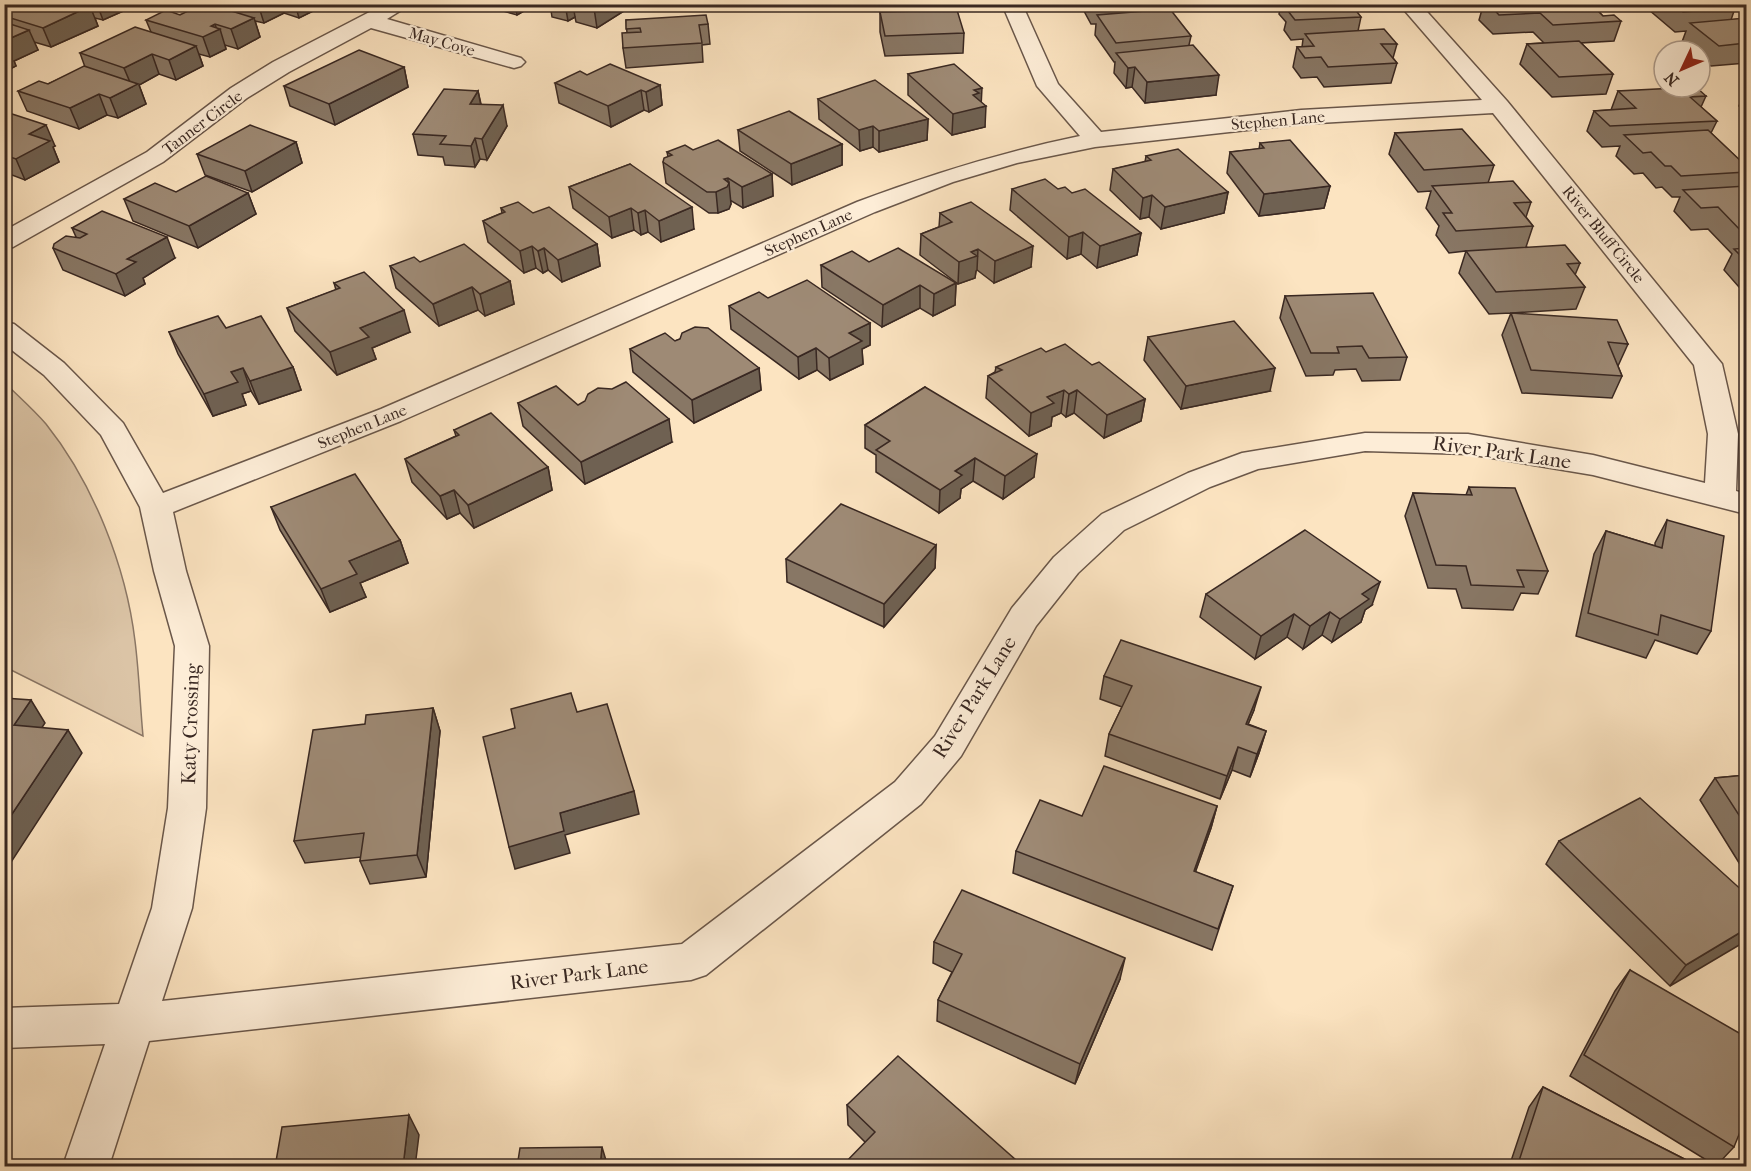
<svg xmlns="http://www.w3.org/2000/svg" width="1751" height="1171" font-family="'IM FELL French Canon',serif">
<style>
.green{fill:#dbc4a6;stroke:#8a7664;stroke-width:1.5}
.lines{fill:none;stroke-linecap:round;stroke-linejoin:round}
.street-casing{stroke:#6a574a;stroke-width:3}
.street{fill:#fdedd7;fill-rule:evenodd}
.wall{fill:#887765;stroke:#392822;stroke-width:1.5}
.shaded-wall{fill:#6f6152;stroke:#392822;stroke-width:1.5}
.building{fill:#9e8a75;stroke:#392822;stroke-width:1.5}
.labels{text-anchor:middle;stroke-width:4.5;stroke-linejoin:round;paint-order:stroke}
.far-street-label{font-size:16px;fill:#392822;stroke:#fdedd7}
.street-label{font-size:20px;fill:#392822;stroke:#fdedd7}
</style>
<rect width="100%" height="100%" fill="#fce4c1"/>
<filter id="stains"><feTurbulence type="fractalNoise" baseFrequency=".00333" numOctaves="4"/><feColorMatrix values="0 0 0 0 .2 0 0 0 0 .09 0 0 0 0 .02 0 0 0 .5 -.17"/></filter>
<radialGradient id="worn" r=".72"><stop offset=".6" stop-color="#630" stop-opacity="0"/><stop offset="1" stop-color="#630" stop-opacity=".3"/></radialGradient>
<path class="green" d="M4,382C18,396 33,409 46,424C93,483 126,566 135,641C139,672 140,704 143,736L5,667Z"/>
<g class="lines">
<defs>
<g id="street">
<polygon points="385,4 411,4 387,19 521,58 525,62 521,66 514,68 371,28 289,72 247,98 163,162 13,247 4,249 4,231 147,152 231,88 273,62"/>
<path d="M1002,4H1022L1058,84L1101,132L1301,110L1482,100L1399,4H1420L1507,101L1722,364L1738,434L1736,491L1746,494V514L1593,475L1468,454L1365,451L1258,469L1210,487L1124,530L1078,573L1036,626L961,756L921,804L706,975L691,980L149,1041L109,1166H63L105,1044L4,1048V1008L119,1004L152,908L168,808L175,646L154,571L140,507L101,435L44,375L4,344V322L14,324L64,363L123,423L163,493L381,409L857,202C931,174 1003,152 1080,136L1037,86ZM1493,113L1694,365L1708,434L1705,483L1593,455L1468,434L1365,433L1242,453L1188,473L1102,514L1054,557L1012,608L935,736L895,782L682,944L162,1001L192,908L206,808L209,646L186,571L173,512L401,421L875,212L953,182L1017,163L1095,147L1301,124Z"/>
</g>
</defs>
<use href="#street" class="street-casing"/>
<use href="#street" class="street"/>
</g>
<g class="wall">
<polygon points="12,4 150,4 138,10 130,8 103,20 95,18 98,26 51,47 34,42 38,50 14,61 16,66 4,72 4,8"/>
<polygon points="219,4 318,4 319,8 299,18 284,13 264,23 255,21 260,37 238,49 225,45 226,49 210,57 199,54 203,66 176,80 159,74 139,85 146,104 118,118 107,115 79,129 27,111 18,91 48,84 85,67 80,53 151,32 146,20 220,8"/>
<polygon points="495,4 536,4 517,15 496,9"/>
<polygon points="550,4 635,4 597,28 576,22 575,17 568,21 552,17"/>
<polygon points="1085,4 1173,4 1172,13 1191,36 1189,45 1216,95 1145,103 1132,87 1126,88 1114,73 1115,62 1114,62 1095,35 1096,24 1091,24 1084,11"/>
<polygon points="1281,4 1358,4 1356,11 1361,17 1358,31 1397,44 1393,58 1397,63 1391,83 1324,87 1317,77 1301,78 1293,67 1297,47 1302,47 1303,39 1291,40 1284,30 1286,22 1279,14"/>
<polygon points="1467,4 1591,4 1603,16 1621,21 1614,41 1581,43 1613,74 1606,94 1552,97 1520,64 1527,44 1544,43 1533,32 1493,34 1479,20 1483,6 1469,7"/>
<polygon points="1642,4 1730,4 1735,8 1731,20 1746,18 1746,63 1711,66 1700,57 1700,51 1693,51 1682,42 1686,31 1675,32"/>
<polygon points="880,12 964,33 963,53 885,56 880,32"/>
<polygon points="626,20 708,24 710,44 702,45 703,62 626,68 623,48 627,33"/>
<polygon points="404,67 408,87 335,125 290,106 284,86"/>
<polygon points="908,74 981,102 985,127 952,135 908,95"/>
<polygon points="587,75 660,85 662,105 649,112 644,110 611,127 559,103 555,83"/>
<polygon points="1746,88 1746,111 1739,106"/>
<polygon points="478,91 481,104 507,126 487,160 480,159 475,167 445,165 443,157 418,155 413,134"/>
<polygon points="1618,91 1706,96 1701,107 1717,121 1711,133 1746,166 1746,295 1724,270 1732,254 1708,229 1691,230 1674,211 1680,197 1672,197 1662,187 1656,188 1643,173 1634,174 1616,156 1620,146 1602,147 1587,131 1594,111 1611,110"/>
<polygon points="818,99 928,119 927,140 879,152 873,147 860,151 819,119"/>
<polygon points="4,115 55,146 53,147 59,162 25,180 4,172"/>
<polygon points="738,130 842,144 842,165 792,185 740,151"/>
<polygon points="1395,133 1494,165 1488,183 1531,202 1526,217 1533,226 1526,247 1580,263 1575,275 1585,287 1576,309 1512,313 1628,344 1618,366 1622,376 1612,398 1522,393 1502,335 1511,313 1489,314 1459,273 1466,251 1449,253 1436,235 1439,226 1426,208 1431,191 1418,192 1389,154"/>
<polygon points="296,142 302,163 252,192 205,175 197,154"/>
<polygon points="1260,143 1330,186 1324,208 1259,216 1227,173 1230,152 1259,149"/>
<polygon points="693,150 772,174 773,196 743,208 730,200 731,204 729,209 718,213 709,213 666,183 663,162 668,157 667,152"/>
<polygon points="1146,156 1228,192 1224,213 1161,229 1149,217 1140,219 1110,190 1113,169 1145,162"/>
<polygon points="630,164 694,229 661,242 648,232 641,235 634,230 612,238 573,208 569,187"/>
<polygon points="1012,189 1058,189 1072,193 1141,233 1137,255 1097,268 1081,254 1067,259 1010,210"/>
<polygon points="176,192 248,193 256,214 198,248 133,221 124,199"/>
<polygon points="501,208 533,213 597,244 600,266 562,282 548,270 543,273 536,268 524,273 488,242 483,221 502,213"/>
<polygon points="940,213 1031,267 994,283 977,270 976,271 975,278 958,284 920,255 921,234 939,227"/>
<polygon points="72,228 175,258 143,278 145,284 125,296 63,270 53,248 76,237"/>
<polygon points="420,262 510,281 514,304 485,316 478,310 439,326 396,288 390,266"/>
<polygon points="869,262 956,283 955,305 933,316 920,308 882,327 822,287 821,265"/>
<polygon points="334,283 410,332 372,348 376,359 337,375 295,331 287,308 336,290"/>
<polygon points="1285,296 1407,357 1400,380 1362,381 1356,369 1335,370 1333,375 1306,376 1280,318"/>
<polygon points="768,298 870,323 870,345 862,349 863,364 830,380 817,370 799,379 731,329 729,306"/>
<polygon points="226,328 293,367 301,390 259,404 251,391 242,394 246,405 213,416 178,354 169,332"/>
<polygon points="1148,337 1270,391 1181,409 1144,360"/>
<polygon points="680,339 759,368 761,390 694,423 633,372 630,349 675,341"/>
<polygon points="1046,352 1092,365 1145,399 1141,421 1104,438 1074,413 1066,417 1061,413 1052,417 1051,426 1029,436 986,398 988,376 995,372 996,367"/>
<polygon points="925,387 1034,477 1003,499 973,481 961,489 960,498 939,513 876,472 876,455 865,448 865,425"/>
<polygon points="518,403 578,405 672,442 585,484 523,426"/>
<polygon points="454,430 548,467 552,490 474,528 460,513 447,519 412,482 405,459 456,436"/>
<polygon points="1469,487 1548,571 1538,594 1521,593 1513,610 1462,608 1456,589 1428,588 1405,516 1413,493 1466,495"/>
<polygon points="271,507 400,540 408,563 360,583 366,597 330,612 280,530"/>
<polygon points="1667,520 1711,631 1697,654 1655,640 1646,658 1576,636 1594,554 1606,531 1655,546 1655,543"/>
<polygon points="936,545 935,568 884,627 787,582 786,559"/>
<polygon points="1206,594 1372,605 1365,610 1361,622 1332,642 1322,635 1303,649 1287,637 1255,659 1200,617"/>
<polygon points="1104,676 1254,710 1248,724 1266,731 1259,753 1250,777 1232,770 1220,799 1105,756 1109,734 1122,707 1100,699"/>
<polygon points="433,708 440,731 426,877 370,884 360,861 361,857 305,863 294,841 365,724"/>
<polygon points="1746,775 1746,874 1700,800 1715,778"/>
<polygon points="1217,806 1211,828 1195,872 1233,886 1212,950 1013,873 1016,851 1082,816"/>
<polygon points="1559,841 1746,894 1670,986 1546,864"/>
<polygon points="934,942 1120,979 1075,1084 937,1021 938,1000 952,972 933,963"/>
<polygon points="1630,970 1734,1147 1716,1166 1570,1076 1615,991"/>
<polygon points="1543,1087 1700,1167 1509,1167 1529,1107"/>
<polygon points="847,1105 1024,1167 865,1142 848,1125"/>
</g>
<g class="shaded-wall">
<polygon points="97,4 129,4 130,8 103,20"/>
<polygon points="136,4 150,4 138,10"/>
<polygon points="258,4 281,4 284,13 264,23"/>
<polygon points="295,4 318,4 319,8 299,18"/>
<polygon points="515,4 536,4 517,15"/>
<polygon points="565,4 573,4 575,17 568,21"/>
<polygon points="600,4 635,4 597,28 594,8"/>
<polygon points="90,6 98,26 51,47 43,28"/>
<polygon points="254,18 260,37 238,49 231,29"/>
<polygon points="215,24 217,30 220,29 226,49 210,57 203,37 211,26"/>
<polygon points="29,30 38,50 14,61 16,66 4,72 4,41"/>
<polygon points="196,46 203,66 176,80 169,60"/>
<polygon points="152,54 159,74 139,85 146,104 118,118 110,98 132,87 124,68"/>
<polygon points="404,67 408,87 335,125 329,104"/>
<polygon points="1135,67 1132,87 1126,88 1128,68"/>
<polygon points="1219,75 1216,95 1145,103 1147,82"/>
<polygon points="660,85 662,105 649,112 646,92"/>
<polygon points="982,88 981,107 986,106 985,127 952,135 953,114 974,90"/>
<polygon points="641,90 644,110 611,127 608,106"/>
<polygon points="478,91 482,111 470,104"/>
<polygon points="99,94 107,115 79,129 70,108"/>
<polygon points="503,105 507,126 487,160 482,139"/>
<polygon points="928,119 927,140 879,152 879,131"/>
<polygon points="46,125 55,146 53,147 59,162 25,180 16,159 29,134"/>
<polygon points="873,126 873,147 860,151 859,130"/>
<polygon points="475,138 480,159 475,167 471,146"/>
<polygon points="296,142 302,163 252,192 245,171"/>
<polygon points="842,144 842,165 792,185 791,164"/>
<polygon points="772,174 773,196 743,208 742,187"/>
<polygon points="728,178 728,185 729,183 731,204 729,209 718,213 716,192 724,179"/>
<polygon points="1330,186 1324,208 1259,216 1264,194"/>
<polygon points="1228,192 1224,213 1161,229 1165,207"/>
<polygon points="248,193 256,214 198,248 189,226"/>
<polygon points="1152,195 1149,217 1140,219 1143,198"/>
<polygon points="692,207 694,229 661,242 659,221"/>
<polygon points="631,208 634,230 612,238 609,217"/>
<polygon points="645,210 648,232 641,235 638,213"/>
<polygon points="1083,232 1081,254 1067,259 1069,237"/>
<polygon points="1141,233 1137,255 1097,268 1100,246"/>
<polygon points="167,237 175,258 143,278 145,284 125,296 116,274 127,259"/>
<polygon points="597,244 600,266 562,282 558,260"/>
<polygon points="532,246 536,268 524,273 520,251"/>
<polygon points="1033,246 1031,267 994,283 995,261"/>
<polygon points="544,248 548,270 543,273 538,251"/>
<polygon points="978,249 977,270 976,271 975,278 958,284 959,262 971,252"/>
<polygon points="510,281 514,304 485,316 480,294"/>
<polygon points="956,283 955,305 933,316 934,294"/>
<polygon points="920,285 920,308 882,327 883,305"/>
<polygon points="472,287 478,310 439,326 433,304"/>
<polygon points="404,310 410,332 372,348 376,359 337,375 330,352 360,328"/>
<polygon points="870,323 870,345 862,349 863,364 830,380 829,358 849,333"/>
<polygon points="816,348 817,370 799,379 798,357"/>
<polygon points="293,367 301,390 259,404 250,381"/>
<polygon points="243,368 251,391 242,394 246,405 213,416 204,394 231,372"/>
<polygon points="759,368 761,390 694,423 692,400"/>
<polygon points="1275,368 1270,391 1181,409 1186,386"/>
<polygon points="1064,390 1061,413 1052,417 1051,426 1029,436 1031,413 1047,397"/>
<polygon points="1077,390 1074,413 1066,417 1069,394"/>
<polygon points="1145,399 1141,421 1104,438 1107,415"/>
<polygon points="669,419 672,442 585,484 581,462"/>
<polygon points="1037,454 1034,477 1003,499 1005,476"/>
<polygon points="975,458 973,481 961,489 960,498 939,513 940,490 955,471"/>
<polygon points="548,467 552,490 474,528 468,505"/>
<polygon points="454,490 460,513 447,519 440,496"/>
<polygon points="400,540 408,563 360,583 366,597 330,612 321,589 349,561"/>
<polygon points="936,545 935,568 884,627 884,604"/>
<polygon points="1380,582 1372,605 1365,610 1361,622 1332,642 1340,619 1362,594"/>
<polygon points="1330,612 1322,635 1303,649 1310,626"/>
<polygon points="1294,614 1287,637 1255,659 1261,636"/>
<polygon points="1261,687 1254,710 1239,746 1246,724"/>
<polygon points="31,700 45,723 29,747 14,725"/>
<polygon points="433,708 440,731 426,877 417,855"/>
<polygon points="68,730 82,753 4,873 4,826"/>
<polygon points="1266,731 1259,753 1250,777 1257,754"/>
<polygon points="1238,747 1232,770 1220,799 1227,776"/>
<polygon points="634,791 639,814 565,835 570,853 515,869 509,847 560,813"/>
<polygon points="1217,806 1211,828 1188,893 1194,871"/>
<polygon points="1746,929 1746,941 1670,986 1686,965"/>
<polygon points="1125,958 1120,979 1075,1084 1080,1064"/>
<polygon points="409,1115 419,1135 415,1167 403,1167"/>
<polygon points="602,1147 608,1167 600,1167"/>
</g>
<g class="building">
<polygon points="12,4 84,4 90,6 43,28 4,16 4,8"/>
<polygon points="202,4 209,4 254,18 231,29 215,24 211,26 220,29 203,37 146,20 166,10 180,15"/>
<polygon points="581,4 600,4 594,8"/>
<polygon points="1291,4 1351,4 1361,17 1295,20 1288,11 1296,10"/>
<polygon points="1489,4 1591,4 1603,16 1614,15 1621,21 1553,25 1540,13 1499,15"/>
<polygon points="1674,4 1730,4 1735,8 1683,12"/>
<polygon points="1170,9 1191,36 1116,43 1097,15"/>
<polygon points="957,10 964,33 885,36 880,12"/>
<polygon points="706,15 708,24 699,25 702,43 623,48 622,33 641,32 640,28 626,29 626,20"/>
<polygon points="1746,18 1746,43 1719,46 1690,23"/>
<polygon points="4,22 29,30 4,41"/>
<polygon points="135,27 196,46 169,60 152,54 124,68 80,53"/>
<polygon points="1384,29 1397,44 1381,44 1397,63 1328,67 1321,57 1305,58 1297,47 1314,46 1305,34"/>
<polygon points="1579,41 1613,74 1559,77 1527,44"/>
<polygon points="1193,45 1219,75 1147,82 1135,67 1128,68 1116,53"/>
<polygon points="359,50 404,67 329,104 284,86"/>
<polygon points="610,64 660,85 646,92 641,90 608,106 555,83 580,71 587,75"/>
<polygon points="954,64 982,88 974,90 979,93 973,95 986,106 953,114 908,74"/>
<polygon points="84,66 138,84 110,98 99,94 70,108 18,91 39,81 48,84"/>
<polygon points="875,80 928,119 879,131 873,126 859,130 818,99"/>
<polygon points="1696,87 1706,96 1690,97 1717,121 1610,126 1594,111 1636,108 1618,91"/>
<polygon points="444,89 478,91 470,104 503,105 482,139 475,138 471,146 440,144 446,136 413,134"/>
<polygon points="789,111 842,144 791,164 738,130"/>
<polygon points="9,113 46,125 29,134 50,141 16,159 4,155 4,115"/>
<polygon points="250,125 296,142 245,171 197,154"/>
<polygon points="1462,129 1494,165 1424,170 1395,133"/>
<polygon points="1708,130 1746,166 1746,172 1681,176 1671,166 1665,166 1651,152 1643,153 1624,135"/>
<polygon points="718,140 772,174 742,187 728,178 724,179 729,183 727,187 716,192 707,192 663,162 664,158 672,155 667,152 685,145 693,150"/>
<polygon points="1290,140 1330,186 1264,194 1230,152 1264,148 1260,143"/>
<polygon points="1178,149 1228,192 1165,207 1152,195 1143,198 1113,169 1151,160 1146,156"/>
<polygon points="630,164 692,207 659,221 645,210 638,213 631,208 609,217 569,187"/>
<polygon points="206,176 248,193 189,226 124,199 155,183 176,192"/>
<polygon points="1045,179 1058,189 1065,187 1072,193 1085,189 1141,233 1100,246 1083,232 1069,237 1012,189"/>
<polygon points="1513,181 1531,202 1514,203 1533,226 1456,231 1443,213 1452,213 1432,186"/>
<polygon points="1746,186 1746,235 1745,235 1718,207 1701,208 1683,190"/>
<polygon points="518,202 533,213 549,207 597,244 558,260 544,248 538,251 532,246 520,251 483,221 505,212 501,208"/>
<polygon points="971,202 1033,246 995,261 978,249 971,252 977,256 959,262 921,234 952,222 940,213"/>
<polygon points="102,211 167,237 127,259 136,262 116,274 53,248 54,244 66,236 80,238 87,234 72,228"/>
<polygon points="464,244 510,281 480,294 472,287 433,304 390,266 414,257 420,262"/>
<polygon points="1565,245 1580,263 1567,264 1585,287 1496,292 1466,251"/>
<polygon points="898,248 956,283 934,294 920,285 883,305 821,265 852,251 869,262"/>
<polygon points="1746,248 1746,261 1734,249"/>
<polygon points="364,272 404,310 360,328 369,337 330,352 287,308 340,288 334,283"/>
<polygon points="807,280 870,323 849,333 862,341 829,358 816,348 798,357 729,306 759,292 768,298"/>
<polygon points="1373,293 1407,357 1369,358 1362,346 1337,347 1339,353 1311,353 1285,296"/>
<polygon points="1511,313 1617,320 1628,344 1608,342 1622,376 1531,370"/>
<polygon points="218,316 226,328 261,316 293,367 250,381 243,368 231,372 238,382 204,394 169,332"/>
<polygon points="1234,321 1275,368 1186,386 1148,337"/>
<polygon points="695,327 708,328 759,368 692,400 630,349 665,333 675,341 680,339 682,333"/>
<polygon points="1065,344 1092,365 1099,362 1145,399 1107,415 1077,390 1069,394 1064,390 1047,397 1054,403 1031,413 988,376 1002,370 996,367 1041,348 1046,352"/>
<polygon points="626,382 669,419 581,462 518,403 556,386 578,405 585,401 588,394 598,388 612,389"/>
<polygon points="925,387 1037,454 1005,476 975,458 955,471 962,475 940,490 876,450 890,441 865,425"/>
<polygon points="491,413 548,467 468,505 454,490 440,496 405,459 459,435 454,430"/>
<polygon points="355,474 400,540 349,561 357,574 321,589 271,507"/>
<polygon points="1469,487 1515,488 1548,571 1517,570 1524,587 1471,585 1466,566 1436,565 1413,493 1472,495"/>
<polygon points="841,504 936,545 884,604 786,559"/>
<polygon points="1667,520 1724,536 1711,631 1661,615 1658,635 1588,613 1606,531 1662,548"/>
<polygon points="1305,530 1380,582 1362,594 1369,599 1340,619 1330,612 1310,626 1294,614 1261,636 1206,594"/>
<polygon points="1121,640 1261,687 1246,724 1266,731 1257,754 1238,747 1227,776 1109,734 1132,686 1104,676"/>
<polygon points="571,693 577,712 607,704 634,791 560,813 564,831 509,847 483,737 515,728 511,709"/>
<polygon points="4,698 31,700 14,725 68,730 4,826"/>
<polygon points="433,708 417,855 360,861 364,833 294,841 313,730 365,724 366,715"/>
<polygon points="1104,766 1217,806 1194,871 1233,886 1218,929 1016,851 1040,800 1082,816"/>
<polygon points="1746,775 1746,826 1715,778"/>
<polygon points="1640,798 1746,894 1746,929 1686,965 1559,841"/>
<polygon points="962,890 1125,958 1080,1064 938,1000 962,954 934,942"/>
<polygon points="1630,970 1746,1037 1746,1117 1734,1147 1584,1055"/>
<polygon points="898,1056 1024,1167 841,1167 875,1132 847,1105"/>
<polygon points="1543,1087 1700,1167 1517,1167"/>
<polygon points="409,1115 403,1167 275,1167 282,1127"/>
<polygon points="602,1147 600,1167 517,1167 520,1148"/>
</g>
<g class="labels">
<g class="far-street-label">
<text transform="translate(442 41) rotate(16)" y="6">May Cove</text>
<text transform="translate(1278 120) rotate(-5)" y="6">Stephen Lane</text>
<text transform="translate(202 122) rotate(-37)" y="6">Tanner Circle</text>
<text transform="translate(808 232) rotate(-24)" y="6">Stephen Lane</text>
<text transform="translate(1604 234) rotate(51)" y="6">River Bluff Circle</text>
<text transform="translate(362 426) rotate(-22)" y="6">Stephen Lane</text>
</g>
<g class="street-label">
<text transform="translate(1502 452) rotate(8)" y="7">River Park Lane</text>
<text transform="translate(974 697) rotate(-58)" y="7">River Park Lane</text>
<text transform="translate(190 724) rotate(-88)" y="7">Katy Crossing</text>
<text transform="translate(579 974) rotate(-7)" y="7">River Park Lane</text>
</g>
</g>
<rect width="1751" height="1171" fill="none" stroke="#fce4c1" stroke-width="24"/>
<rect x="6" y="6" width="1739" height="1159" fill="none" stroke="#392822" stroke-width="3"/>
<rect x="12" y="12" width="1727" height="1147" fill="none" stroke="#392822" stroke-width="1.5"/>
<g transform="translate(1682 69) rotate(226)"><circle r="28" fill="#fdedd7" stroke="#af9e8f" stroke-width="1.5"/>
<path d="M0-4.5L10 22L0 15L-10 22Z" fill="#8f2418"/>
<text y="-9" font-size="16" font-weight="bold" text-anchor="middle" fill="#392822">N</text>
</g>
<rect width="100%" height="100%" filter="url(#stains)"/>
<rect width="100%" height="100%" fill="url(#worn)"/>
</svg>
